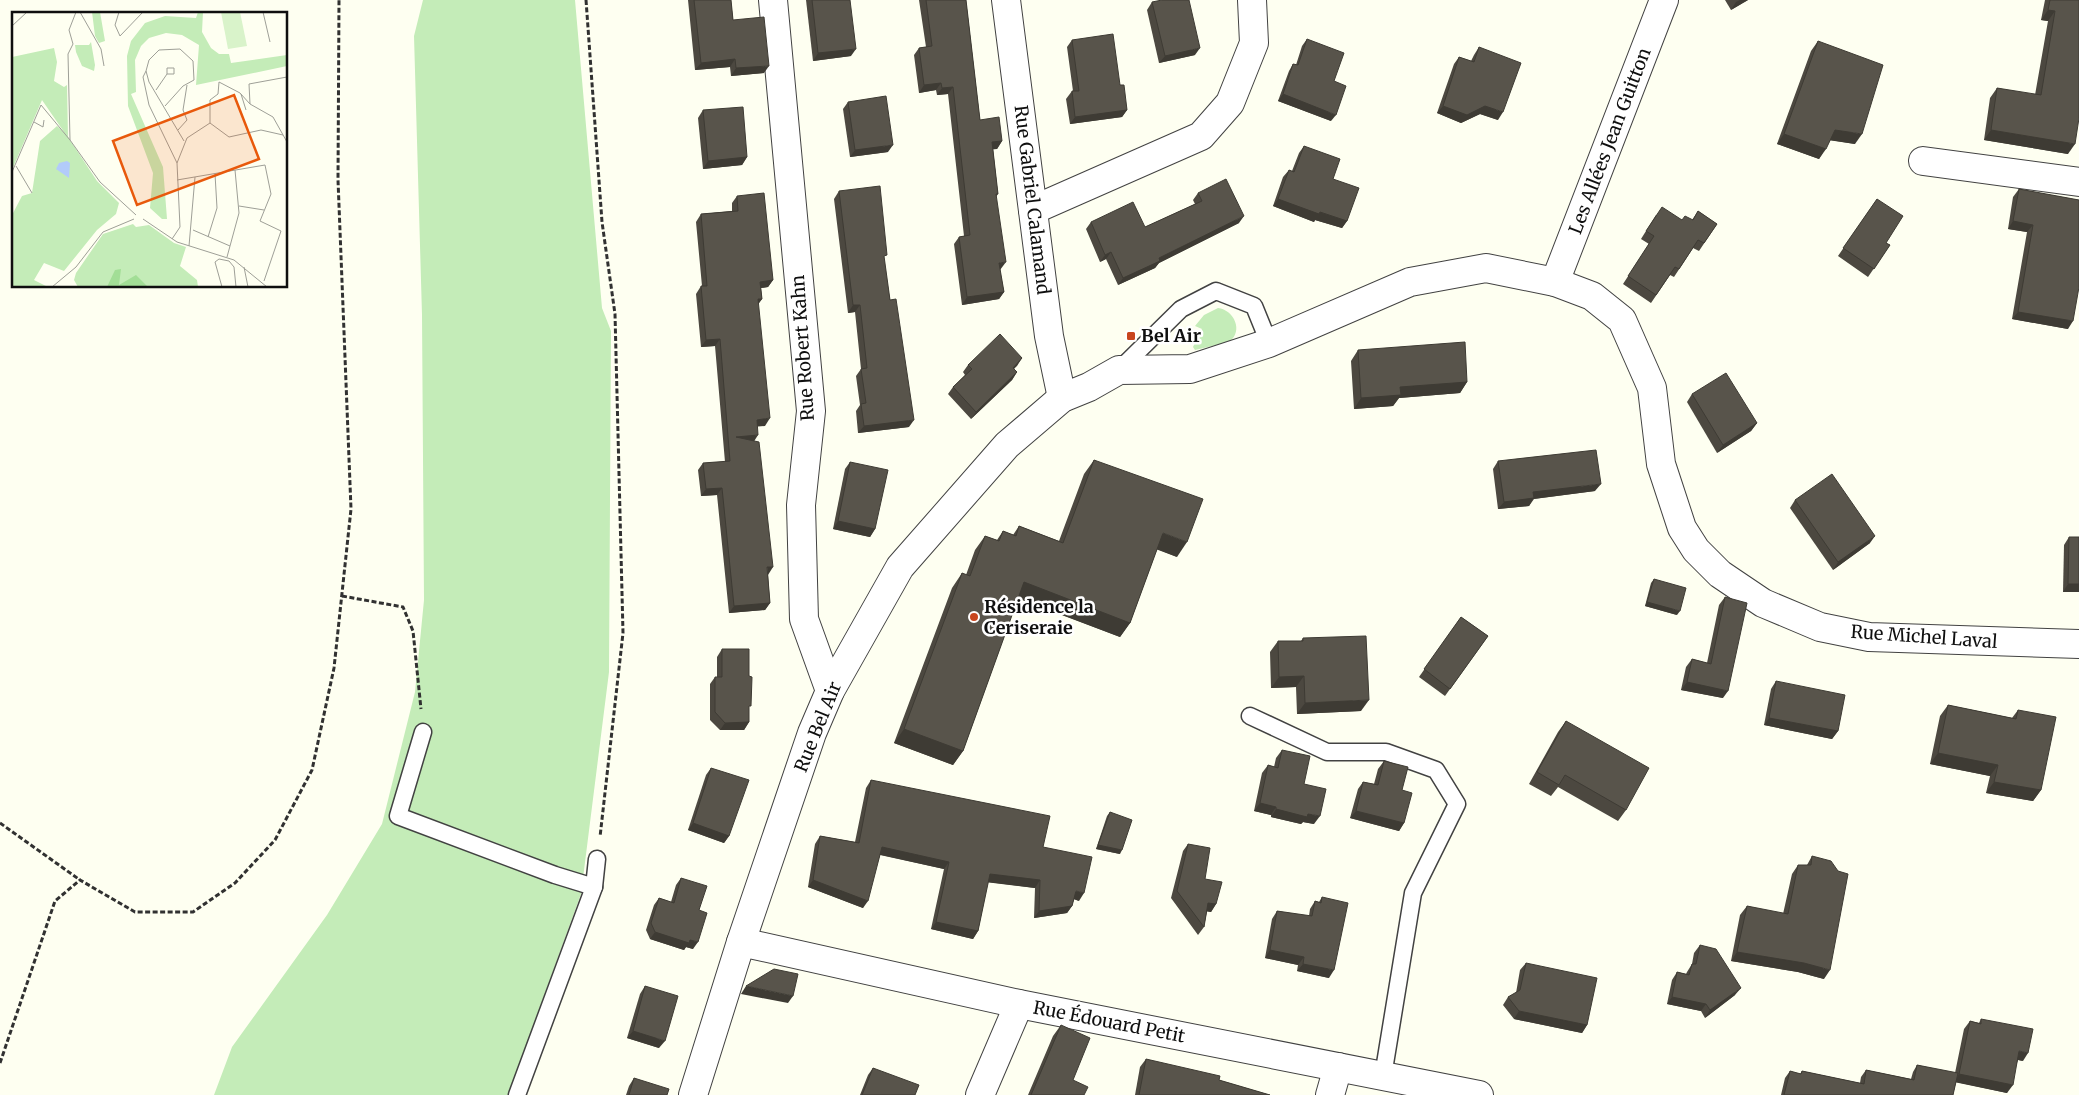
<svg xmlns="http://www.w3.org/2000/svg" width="2079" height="1095" font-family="Merriweather,serif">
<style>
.green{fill:#c4ecb8}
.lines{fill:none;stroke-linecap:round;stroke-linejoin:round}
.lane-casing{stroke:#424242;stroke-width:19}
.street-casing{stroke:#424242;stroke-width:30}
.path{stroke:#313131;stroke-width:3;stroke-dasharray:5 2.5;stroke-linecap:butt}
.lane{stroke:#fff;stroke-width:16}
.street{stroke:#fff;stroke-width:28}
.wall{fill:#4c4840}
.shaded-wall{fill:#3e3b34}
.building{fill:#58544b;stroke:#3e3b34}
.poi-dot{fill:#c8451e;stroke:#fff;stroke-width:2}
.labels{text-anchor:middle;stroke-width:5;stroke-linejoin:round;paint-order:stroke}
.street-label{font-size:18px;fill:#0f0f0f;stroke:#fff}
.poi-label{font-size:18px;font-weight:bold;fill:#0f0f0f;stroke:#fff;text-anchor:start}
.inset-road{fill:none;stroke:#9e9f97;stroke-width:1}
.view{fill:#e8590c;fill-opacity:0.15;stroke:#e8590c;stroke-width:2.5}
.inset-edge{fill:none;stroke:#0f0f0f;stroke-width:2.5}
</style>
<rect width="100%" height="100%" fill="#fefff1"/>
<g class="green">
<polygon points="423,0 575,0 602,308 611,331 609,672 581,894 508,1095 214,1095 232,1047 327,915 382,824 415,692 424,600 422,315 414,36"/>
<path d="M1218,308C1234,310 1244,331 1229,342L1195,350L1193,347L1202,329L1195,326L1204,315Z"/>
</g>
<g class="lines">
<defs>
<g id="lane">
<polyline points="1119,370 1181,309 1216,291 1254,306 1269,343"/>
<polyline points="1250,716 1327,752 1386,752 1436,770 1457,804 1413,893 1383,1076"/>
<polyline points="423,732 398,816 555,875 594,887"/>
<polyline points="517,1095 594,887 597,859"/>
</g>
<g id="street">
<polyline points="773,0 811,411 801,505 804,619 830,691"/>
<polyline points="1006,0 1049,336 1062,398"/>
<polyline points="1923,161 2079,182"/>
<polyline points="1033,210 1201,136 1230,103 1254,43 1252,0"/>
<polyline points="1555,282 1664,0"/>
<polyline points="741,942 1019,1004 1479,1095"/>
<polyline points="693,1095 741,942 812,733 830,691 900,567 1007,445 1062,398 1089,387 1119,370 1190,369 1269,343 1410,282 1486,268 1555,282 1592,296 1622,320 1652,388 1661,464 1682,528 1696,550 1720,574 1763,603 1820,627 1869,637 2079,644"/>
<polyline points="980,1095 1019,1004"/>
<polyline points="1330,1095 1338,1067"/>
</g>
</defs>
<use href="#lane" class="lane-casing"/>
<use href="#street" class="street-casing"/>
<g class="path">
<polyline points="586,0 602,222 615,314 623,633 600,837"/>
<polyline points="342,596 403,607 413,631 421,709"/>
<polyline points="0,823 80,880"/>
<polyline points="0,1063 55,901 80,880 135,912 193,912 235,883 275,840 312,770 334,668 351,509 338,180 339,0"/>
</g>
<use href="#lane" class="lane"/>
<use href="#street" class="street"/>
</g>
<g class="wall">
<polygon points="688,0 731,0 733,20 764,73 731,76 730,67 695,70"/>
<polygon points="806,0 850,0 851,56 813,61"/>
<polygon points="919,0 966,0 980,120 1002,141 997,149 993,149 998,194 996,197 1000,270 1004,292 999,299 962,305 954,244 959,237 964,236 948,94 937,95 936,90 919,93 914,55 919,48 926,47"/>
<polygon points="1725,0 1748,0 1731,10"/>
<polygon points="2045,0 2079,0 2068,154 1984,140 1990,98 1997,88 2035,95 2048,21 2041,20"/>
<polygon points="1152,2 1195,55 1159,63 1147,10"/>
<polygon points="1307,39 1331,121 1278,101 1289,71 1293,64 1296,65 1302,46"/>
<polygon points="1072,40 1120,85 1127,110 1122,117 1070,124 1066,99 1072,91 1073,91 1067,47"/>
<polygon points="1818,41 1855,144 1830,140 1819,159 1777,144 1811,51"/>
<polygon points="1479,47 1498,120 1480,114 1461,123 1437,113 1454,64 1459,57 1471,61 1474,55"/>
<polygon points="848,102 888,152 850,157 843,109"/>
<polygon points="703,110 747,157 742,165 703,169 698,118"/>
<polygon points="1304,146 1333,179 1347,221 1342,228 1315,220 1314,222 1273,206 1283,177 1289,170 1292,171 1299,153"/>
<polygon points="2019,189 2079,200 2068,329 2012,319 2027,232 2008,229 2013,197"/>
<polygon points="839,191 884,259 890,300 909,427 858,433 856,411 860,405 856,376 861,369 855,312 848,313 834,199"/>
<polygon points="1198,193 1239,223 1159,263 1155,268 1118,285 1106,259 1100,262 1086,229 1091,222 1145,227 1195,204 1193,200"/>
<polygon points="737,196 773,280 768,287 761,288 762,299 758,304 765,426 757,426 754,441 768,575 770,603 765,610 729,613 717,495 701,496 698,470 703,463 725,462 715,346 701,347 696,294 701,286 702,286 696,222 701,214 732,211 732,203"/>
<polygon points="1877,199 1886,243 1890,245 1868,277 1838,256"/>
<polygon points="1698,211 1717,224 1699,251 1693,248 1674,277 1670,275 1651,303 1623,284 1649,244 1641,239 1656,215 1682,220 1692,220"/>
<polygon points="1358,350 1467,382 1460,393 1399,398 1393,406 1354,409 1351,361"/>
<polygon points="1022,358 1014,369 1017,372 1012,380 971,419 948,394 953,387 965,375 963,372 968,365"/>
<polygon points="1692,394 1757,423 1751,431 1717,453 1687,402"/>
<polygon points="1094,460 1177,557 1157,549 1130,623 1120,637 1018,598 963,751 953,765 894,743 952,588 962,573 966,575 975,550 985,536 997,540 1003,531 1013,535 1019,526 1059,541 1084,474"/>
<polygon points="1498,461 1595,491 1534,499 1529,506 1498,509 1493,469"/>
<polygon points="850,462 875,529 870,537 833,529 845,469"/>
<polygon points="1795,500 1870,543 1833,570 1790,508"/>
<polygon points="2069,537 2079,592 2063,592 2064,545"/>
<polygon points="1654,579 1677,615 1645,606 1651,583"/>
<polygon points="1725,597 1723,698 1681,690 1686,667 1692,659 1707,663 1719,605"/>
<polygon points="1461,617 1488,636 1445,696 1419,677"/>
<polygon points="1303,638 1361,711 1297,714 1296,687 1271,688 1270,652 1278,641 1301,641"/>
<polygon points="722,649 749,710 749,722 744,730 720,730 710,720 710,684 715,677 717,677 717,657"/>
<polygon points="1776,681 1838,731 1832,739 1764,725 1771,689"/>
<polygon points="1948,705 2012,718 2018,710 2041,790 2033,801 1986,793 1990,776 1930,764 1940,716"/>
<polygon points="1566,721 1626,810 1618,821 1558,787 1551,796 1529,784 1558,732"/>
<polygon points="1282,750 1304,784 1314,824 1303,822 1301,824 1271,817 1271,815 1254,811 1262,773 1268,765 1274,767 1276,758"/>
<polygon points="1384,761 1402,790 1404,823 1399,831 1350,818 1358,789 1363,782 1374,784 1378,769"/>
<polygon points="711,768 729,836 724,843 688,830 706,775"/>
<polygon points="871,780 1043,847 1079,901 1074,899 1072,906 1067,913 1034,918 1035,888 988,882 978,931 973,939 931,929 944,869 880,855 863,908 808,887 815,844 820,836 855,842 866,788"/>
<polygon points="1110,812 1120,854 1096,849 1107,816"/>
<polygon points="1188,844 1216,904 1211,912 1207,911 1204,927 1198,935 1171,898 1183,851"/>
<polygon points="1812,856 1824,979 1798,972 1731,961 1740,915 1747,906 1783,914 1792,874 1798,865 1807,865"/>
<polygon points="681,878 699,910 693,949 686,947 684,950 650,939 646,930 654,905 659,898 671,902 676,885"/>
<polygon points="1322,897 1329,978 1297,971 1298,965 1265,958 1272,919 1277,911 1309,916 1310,909 1315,901 1319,902"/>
<polygon points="1700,945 1735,995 1705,1018 1701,1011 1667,1004 1672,980 1677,972 1686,974 1687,972 1692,964 1694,953"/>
<polygon points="1526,963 1587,1025 1582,1033 1514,1019 1503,1005 1508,997 1516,993 1520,970"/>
<polygon points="645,986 659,1048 627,1038 640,994"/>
<polygon points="1981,1019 2023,1061 2018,1060 2007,1093 1956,1082 1953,1095 1781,1095 1785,1078 1790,1071 1800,1074 1802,1071 1860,1083 1861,1077 1866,1070 1911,1079 1913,1072 1917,1065 1955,1073 1964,1029 1970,1021 1979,1023"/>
<polygon points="1061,1025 1073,1080 1084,1095 1028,1095 1053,1036"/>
<polygon points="1146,1059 1219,1080 1270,1095 1135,1095 1140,1067"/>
<polygon points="873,1068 915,1095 860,1095 868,1075"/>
<polygon points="634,1078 667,1095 626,1095 629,1086"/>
</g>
<g class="shaded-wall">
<polygon points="1740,0 1748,0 1731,10 1736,2"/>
<polygon points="2048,10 2055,11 2048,21 2041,20"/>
<polygon points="1200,48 1195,55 1159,63 1165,56"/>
<polygon points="856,49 851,56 813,61 818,53"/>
<polygon points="735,59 730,67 695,70 701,63"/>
<polygon points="769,66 764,73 731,76 736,68"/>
<polygon points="941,83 936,90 919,93 924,85"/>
<polygon points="953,87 948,94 937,95 942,88"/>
<polygon points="1283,94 1336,115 1331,121 1278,101"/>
<polygon points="1443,106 1485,106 1503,112 1498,120 1480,114 1461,123 1437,113"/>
<polygon points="1127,110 1122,117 1070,124 1075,117"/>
<polygon points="1835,130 1862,134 1855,144 1828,140"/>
<polygon points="1991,130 2075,144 2068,154 1984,140"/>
<polygon points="1784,134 1826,149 1819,159 1777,144"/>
<polygon points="1002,141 997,149 987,150 992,142"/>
<polygon points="893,145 888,152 850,157 855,150"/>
<polygon points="747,157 742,165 703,169 708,161"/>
<polygon points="1278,199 1347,221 1342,228 1315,220 1314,222 1273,206"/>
<polygon points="1244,216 1239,223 1159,263 1155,268 1118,285 1123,278 1159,258"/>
<polygon points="2013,221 2033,225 2027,232 2008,229"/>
<polygon points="1111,252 1106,259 1100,262 1105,255"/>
<polygon points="1006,262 1000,270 999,263"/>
<polygon points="773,280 768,287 755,289 760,282"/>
<polygon points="1004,292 999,299 962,305 967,297"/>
<polygon points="758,299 762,299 757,306"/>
<polygon points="853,305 860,305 855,312 848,313"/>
<polygon points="2018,312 2073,321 2068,329 2012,319"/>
<polygon points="720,339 715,346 701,347 706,340"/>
<polygon points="1022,358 1017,366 1007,375 1013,368"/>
<polygon points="1017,372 1012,380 971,419 976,412"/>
<polygon points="1467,382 1460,393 1399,398 1393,406 1354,409 1361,398 1400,387"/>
<polygon points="770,418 765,426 752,427 757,420"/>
<polygon points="914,420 909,427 858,433 864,426"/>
<polygon points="1757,423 1751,431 1717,453 1723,445"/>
<polygon points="758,435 753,443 736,437"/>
<polygon points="1601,484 1595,491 1533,499 1529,506 1498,509 1504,502 1533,492"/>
<polygon points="722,488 717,495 701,496 706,489"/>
<polygon points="838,521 875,529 870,537 833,529"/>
<polygon points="1163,533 1187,542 1177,557 1153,548"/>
<polygon points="1875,536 1870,543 1833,570 1838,562"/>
<polygon points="767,567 773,567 768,575"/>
<polygon points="1024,582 1130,623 1120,637 1014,597"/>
<polygon points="2068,584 2079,584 2079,592 2063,592"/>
<polygon points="1647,602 1680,611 1677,615 1645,606"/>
<polygon points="770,603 765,610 729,613 734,606"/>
<polygon points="1304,676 1296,687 1271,688 1279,677"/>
<polygon points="1687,682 1728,691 1723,698 1681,690"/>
<polygon points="1369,700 1361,711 1297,714 1305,703"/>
<polygon points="1769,718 1838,731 1832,739 1764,725"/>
<polygon points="749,722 744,730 720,730 725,723"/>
<polygon points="904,729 963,751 953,765 894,743"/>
<polygon points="1938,753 1998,765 1990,776 1930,764"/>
<polygon points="1994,782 2041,790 2033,801 1986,793"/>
<polygon points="1260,803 1276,807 1271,815 1254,811"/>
<polygon points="1276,809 1308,814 1320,816 1314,824 1303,822 1301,824 1271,817"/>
<polygon points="1356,811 1404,823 1399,831 1350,818"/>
<polygon points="693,823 729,836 724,843 688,830"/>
<polygon points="1098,845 1122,850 1120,854 1096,849"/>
<polygon points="882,847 949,862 944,869 877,854"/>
<polygon points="990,874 1040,880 1035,888 985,882"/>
<polygon points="813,880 868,901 863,908 808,887"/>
<polygon points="1076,891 1084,893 1079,901 1071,898"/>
<polygon points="1208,903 1216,904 1211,912 1203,911"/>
<polygon points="1072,906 1067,913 1034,918 1039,911"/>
<polygon points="936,922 978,931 973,939 931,929"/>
<polygon points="655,932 690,940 698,942 693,949 686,947 684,950 650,939"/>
<polygon points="1270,950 1304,957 1298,965 1265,958"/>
<polygon points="1737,952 1804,963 1830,970 1824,979 1798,972 1731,961"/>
<polygon points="1303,964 1334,970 1329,978 1297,971"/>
<polygon points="746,986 793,996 788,1003 741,994"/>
<polygon points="1741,988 1735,995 1705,1018 1710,1010"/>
<polygon points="1672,997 1706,1004 1701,1011 1667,1004"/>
<polygon points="1519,1011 1587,1025 1582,1033 1514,1019"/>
<polygon points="633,1031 665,1041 659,1048 627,1038"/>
<polygon points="2019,1051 2028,1053 2023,1061 2014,1059"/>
<polygon points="1959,1074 2013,1085 2007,1093 1954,1082"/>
</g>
<g class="building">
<polygon points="694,0 731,0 733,20 764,17 769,66 736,68 735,59 701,63"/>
<polygon points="812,0 850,0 856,49 818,53"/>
<polygon points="926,0 966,0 980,120 999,117 1002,141 992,142 998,194 996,194 1006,262 999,263 1004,292 967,297 959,237 970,235 953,87 942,88 941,83 924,85 919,48 932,46"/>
<polygon points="1162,0 1189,0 1200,48 1165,56 1152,2"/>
<polygon points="2050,0 2079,0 2079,118 2075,144 1991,130 1997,88 2041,95 2055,11 2048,10"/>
<polygon points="1113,34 1120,85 1124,85 1127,110 1075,117 1072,91 1079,91 1072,40"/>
<polygon points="1307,39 1344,53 1334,81 1346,86 1336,115 1283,94 1293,64 1298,65"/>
<polygon points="1818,41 1883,65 1862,134 1835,130 1826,149 1784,134"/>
<polygon points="1479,47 1521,63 1503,112 1485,106 1467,115 1443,106 1459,57 1474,62"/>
<polygon points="886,96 893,145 855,150 848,102"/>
<polygon points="743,107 747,157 708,161 703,110"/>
<polygon points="1304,146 1340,159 1333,179 1359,188 1347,221 1320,212 1319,214 1278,199 1289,170 1294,172"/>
<polygon points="1226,179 1244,216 1159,258 1160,261 1123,278 1111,252 1105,255 1091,222 1133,202 1145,227 1202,201 1198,193"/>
<polygon points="880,186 887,255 884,256 890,300 896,299 914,420 864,426 861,404 866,403 861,369 867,368 860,305 853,305 839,191"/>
<polygon points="2019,189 2079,200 2079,287 2073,321 2018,312 2033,225 2013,221"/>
<polygon points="764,193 773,280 760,282 762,299 758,299 770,418 757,420 758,435 736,437 759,442 773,567 767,567 770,603 734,606 722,488 706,489 703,463 730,461 720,339 706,340 701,286 707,286 701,214 738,211 737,196"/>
<polygon points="1877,199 1903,216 1886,243 1890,245 1874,269 1843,248"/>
<polygon points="1662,207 1682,220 1685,216 1693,220 1698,211 1717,224 1704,243 1698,240 1679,269 1675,267 1656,295 1628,276 1654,236 1646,231"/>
<polygon points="1000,334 1022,358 1013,368 1017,372 976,412 953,387 972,369 968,365"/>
<polygon points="1465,342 1467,382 1400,387 1401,395 1361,398 1358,350"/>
<polygon points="1726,373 1757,423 1723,445 1692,394"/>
<polygon points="1596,450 1601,484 1533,492 1534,498 1504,502 1498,461"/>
<polygon points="1094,460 1203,499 1187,542 1163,533 1130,623 1024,582 963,751 904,729 962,573 970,576 985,536 999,541 1003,531 1016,536 1019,526 1063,543"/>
<polygon points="850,462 888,470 875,529 838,521"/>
<polygon points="1832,474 1875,536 1838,562 1795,500"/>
<polygon points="2069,537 2079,537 2079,584 2068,584"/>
<polygon points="1654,579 1686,588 1680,611 1647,602"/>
<polygon points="1725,597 1747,603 1728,691 1687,682 1692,659 1711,664"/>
<polygon points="1461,617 1488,636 1450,689 1424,669"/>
<polygon points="1366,636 1369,700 1305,703 1304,676 1279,677 1278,641 1303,641 1303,638"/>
<polygon points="722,649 749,649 749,676 752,677 751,706 749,706 749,722 725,723 715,712 715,677 722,677"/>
<polygon points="1776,681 1845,695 1838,731 1769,718"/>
<polygon points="1948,705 2016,719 2018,710 2056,717 2041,790 1994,782 1998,765 1938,753"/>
<polygon points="1566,721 1649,768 1626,810 1565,775 1559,785 1537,772"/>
<polygon points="1282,750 1310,756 1304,784 1326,789 1320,816 1308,814 1307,817 1276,809 1276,807 1260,803 1268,765 1278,768"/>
<polygon points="1384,761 1408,767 1402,790 1412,793 1404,823 1356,811 1363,782 1378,785"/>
<polygon points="711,768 749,780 729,836 693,823"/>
<polygon points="871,780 1050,816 1043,847 1092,857 1084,893 1076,891 1072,906 1039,911 1040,880 990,874 978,931 936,922 949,862 882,847 868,901 813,880 820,836 859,843"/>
<polygon points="1110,812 1132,820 1122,850 1098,845"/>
<polygon points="1188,844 1210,848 1205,879 1222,882 1216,904 1208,903 1204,927 1177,891"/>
<polygon points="1812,856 1831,861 1838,871 1848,874 1830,970 1804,963 1737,952 1747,906 1788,914 1798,865 1811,865"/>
<polygon points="681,878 707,886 699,910 707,913 698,942 690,940 689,943 655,932 651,923 659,898 674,903"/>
<polygon points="1322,897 1348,903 1334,970 1303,964 1304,957 1270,950 1277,911 1312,916 1315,901 1321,903"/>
<polygon points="1700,945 1716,949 1741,988 1710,1010 1706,1004 1672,997 1677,972 1689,975 1692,964 1696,964"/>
<polygon points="1526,963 1597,978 1587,1025 1519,1011 1508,997 1520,990"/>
<polygon points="774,969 798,974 793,996 746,986"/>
<polygon points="645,986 678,996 665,1041 633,1031"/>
<polygon points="1981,1019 2033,1029 2028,1053 2019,1051 2013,1085 1959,1074 1970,1021 1981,1024"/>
<polygon points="1061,1025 1090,1038 1073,1080 1088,1087 1084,1095 1031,1095"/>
<polygon points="1146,1059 1220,1076 1219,1080 1270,1095 1139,1095"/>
<polygon points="1917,1065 1958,1073 1953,1095 1784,1095 1790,1071 1801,1074 1802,1071 1864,1084 1866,1070 1914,1080"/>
<polygon points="873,1068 919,1085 915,1095 862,1095"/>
<polygon points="634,1078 669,1089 667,1095 629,1095"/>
</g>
<g class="poi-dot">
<rect x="1126" y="331" width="10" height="10" rx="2.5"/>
<circle cx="974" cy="617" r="5"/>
</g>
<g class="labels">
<g class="street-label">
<text transform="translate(1610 141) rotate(-69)" y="6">Les Allées Jean Guitton</text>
<text transform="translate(1032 200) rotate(83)" y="6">Rue Gabriel Calamand</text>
<text transform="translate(803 348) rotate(-94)" y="6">Rue Robert Kahn</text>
<text transform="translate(1924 637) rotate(4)" y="6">Rue Michel Laval</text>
<text transform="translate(818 727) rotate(-68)" y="6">Rue Bel Air</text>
<text transform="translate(1109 1022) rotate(11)" y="6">Rue Édouard Petit</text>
</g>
<g class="poi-label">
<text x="1141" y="342">Bel Air</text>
<text x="984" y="613">Résidence la<tspan x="984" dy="21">Ceriseraie</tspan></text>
</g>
</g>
<g transform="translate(12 12)">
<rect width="275" height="275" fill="#fefff1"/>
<path d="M80,0H88L93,29L87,31L83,24ZM186,0H191L190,20L199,36L207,42H217L219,51L275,43V54L184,73L187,33L170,23L154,21L137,26L129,34L123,48L124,80L119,82L151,155L155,207H150L138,196L141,161L116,94L115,44L119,29L133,11L153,4L184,6ZM79,30L83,53L82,59L70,54L64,40L63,33H77ZM42,36L45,50L42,69L52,75L55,73L56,125L85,169L107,191L104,202L85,218L52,259L32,251L22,268L36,275H0V203L10,184L20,181L28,129L45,114L52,120L30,88L0,158V45ZM121,212L124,215L137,213L162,231L174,235L168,254L185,268L186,275H66L62,268L64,261L91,222Z" fill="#c4ecb8"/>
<path d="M109,257L107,273L124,263L136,275H95L103,258Z" fill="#a2de96"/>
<path d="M209,0H228L235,34L216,37Z" fill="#d9f3ca"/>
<path d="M55,149L58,151L57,166L44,157L47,151Z" fill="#b2cbfa"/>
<path class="inset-road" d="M64,0L57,18L61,32L56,42L58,128L88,170L124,203M68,0L89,37L92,54M107,0L103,13L108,24L131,0M251,0L258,30M0,14L15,0M134,59L131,65L137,93L165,151M144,78L155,62V56H162V62H155M229,82L234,98M238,92L261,105L275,130M153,94L171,74L182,68L181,49L168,37L147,38L137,48L134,59L137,70L172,129M22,110L31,115L32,108M198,111V88L206,82L207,70L228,81L238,92L237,72L275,65M166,118L175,108L171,98L175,73M4,154L20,181M0,160L29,93L58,128M165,168L253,153L259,182L248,209L269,219L252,269M227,194L252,198M131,207L165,230L222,248L255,275M181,218L218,234M196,225L205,196L203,162M160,227L168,215L165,151L175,126L198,111L217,125L249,118L271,123M177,234L183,165M215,245L227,201L223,158M232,255L236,275M40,275L64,255L91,220L122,207M210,275L203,250L207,247L217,249L222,255L224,275"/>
<path class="view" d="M222,83L247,147L125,193L101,129Z"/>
<rect width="275" height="275" class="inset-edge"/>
</g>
</svg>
